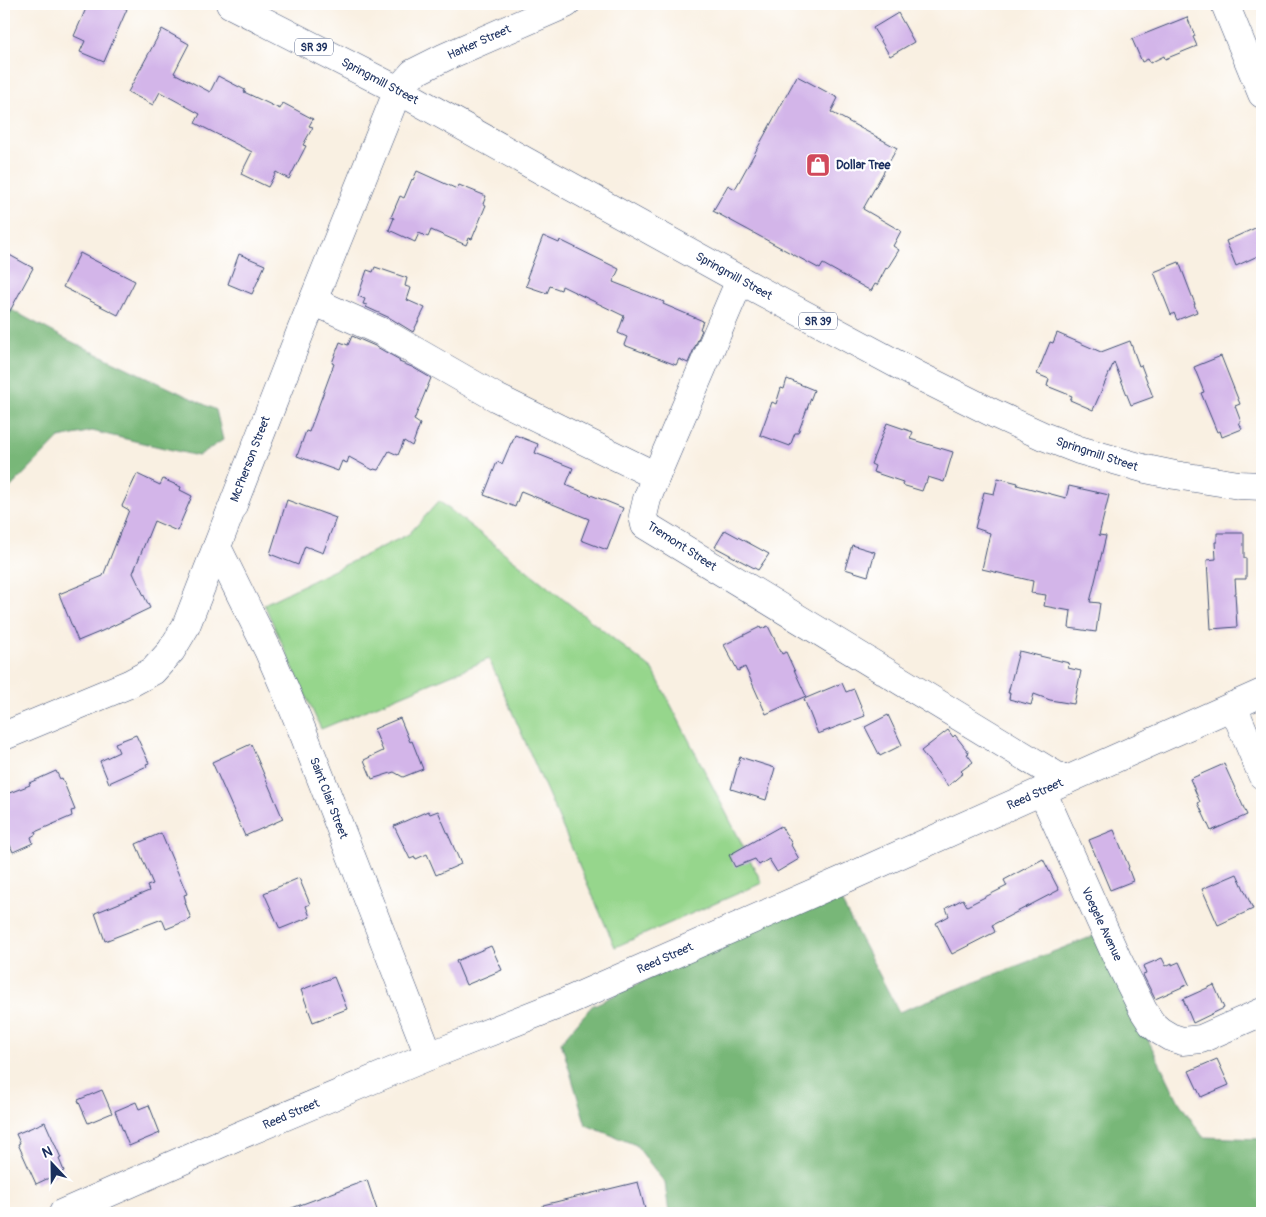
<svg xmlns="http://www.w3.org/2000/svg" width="1266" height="1217" font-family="Pangolin,sans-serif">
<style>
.green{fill:#96d68c;stroke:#588275}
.forest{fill:#78b778;stroke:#4a736b}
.building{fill:#d3b5e9}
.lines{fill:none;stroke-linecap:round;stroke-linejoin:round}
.minor-casing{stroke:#3c4c72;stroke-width:29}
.major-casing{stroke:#3c4c72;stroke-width:29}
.minor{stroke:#fff;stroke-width:28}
.major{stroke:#fff;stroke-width:28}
.labels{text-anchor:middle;stroke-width:4.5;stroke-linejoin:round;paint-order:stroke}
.shield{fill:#fff;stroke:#5f6d8e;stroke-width:1}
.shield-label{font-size:11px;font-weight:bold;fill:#1b2f5e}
.street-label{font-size:12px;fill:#1b2f5e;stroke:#fff}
.poi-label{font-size:12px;font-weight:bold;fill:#1b2f5e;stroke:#fff;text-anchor:start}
</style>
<rect width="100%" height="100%" fill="#fff"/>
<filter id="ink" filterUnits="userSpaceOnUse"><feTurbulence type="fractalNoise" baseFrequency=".02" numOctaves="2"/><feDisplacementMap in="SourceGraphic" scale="10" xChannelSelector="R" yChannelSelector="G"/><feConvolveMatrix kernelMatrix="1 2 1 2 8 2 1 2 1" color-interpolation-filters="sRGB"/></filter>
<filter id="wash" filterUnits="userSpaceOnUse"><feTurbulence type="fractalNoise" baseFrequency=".0096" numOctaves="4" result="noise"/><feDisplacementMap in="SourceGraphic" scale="20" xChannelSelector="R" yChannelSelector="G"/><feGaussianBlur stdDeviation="1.12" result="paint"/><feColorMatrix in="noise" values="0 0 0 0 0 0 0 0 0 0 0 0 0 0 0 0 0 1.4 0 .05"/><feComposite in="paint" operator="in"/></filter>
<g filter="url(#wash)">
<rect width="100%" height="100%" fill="#f9f0e2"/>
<polygon class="green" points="439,501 653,670 762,883 615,947 489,659 321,729 264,604 409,534"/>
<g class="forest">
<polygon points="4,306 68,340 216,410 223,440 198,456 92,431 59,438 4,494"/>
<polygon points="835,890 899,1012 1096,935 1179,1102 1203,1137 1262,1139 1262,1213 669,1213 665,1183 636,1145 586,1125 561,1042 592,1006"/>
</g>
<g id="blocks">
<g class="building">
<polygon points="88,4 115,4 127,9 104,62 80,52 85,41 74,36"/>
<polygon points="898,13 914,42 890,56 873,28"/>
<polygon points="1187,17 1195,36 1193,37 1197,46 1165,59 1164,56 1150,63 1148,59 1142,62 1132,39"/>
<polygon points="162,29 189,44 174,73 210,92 218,76 245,90 244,92 280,109 283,103 313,119 309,126 313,127 303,145 306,146 289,179 276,172 268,187 241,174 252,152 195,123 200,114 160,92 153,105 128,92"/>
<polygon points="797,76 838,98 831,112 897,148 863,209 901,231 893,246 899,250 887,269 886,268 877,285 875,284 871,291 823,264 820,269 713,211 728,185 735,189"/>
<polygon points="417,171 457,189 459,185 486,196 483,204 486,205 472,239 469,238 466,245 431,230 428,237 419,233 415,242 389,230 394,218 391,217 400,196 404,198 412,179 413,180"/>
<polygon points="1262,225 1262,254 1236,266 1226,241"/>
<polygon points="543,236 559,243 560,240 619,269 613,282 664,302 663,304 703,321 700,329 702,330 688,363 679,359 676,365 624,345 627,337 618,333 624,316 562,286 561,290 550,286 547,293 526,286 529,278 527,277"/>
<polygon points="4,252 33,268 4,322"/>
<polygon points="80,253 135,281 118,315 63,287"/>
<polygon points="239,254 265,265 252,294 228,284"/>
<polygon points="1179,262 1195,304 1194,304 1197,312 1177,320 1174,313 1171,315 1154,272"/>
<polygon points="375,267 407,278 405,286 411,288 407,300 425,308 413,332 390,318 366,307 367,305 363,304 365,299 358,296 367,270 373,272"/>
<polygon points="1057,333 1101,352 1130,341 1139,366 1141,365 1153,397 1131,405 1114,362 1093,410 1070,400 1072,396 1047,386 1049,379 1037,374 1050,342 1053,343"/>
<polygon points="352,336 375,346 400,360 399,362 412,367 431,378 414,420 420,424 412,446 404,441 398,455 389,451 378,470 374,469 373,470 349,457 347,463 342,461 338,471 297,456 306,431 309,432 334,364 332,363 340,342 348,345"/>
<polygon points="1221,356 1240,404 1235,406 1241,422 1239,422 1242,429 1222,437 1220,431 1217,432 1201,393 1204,392 1194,367"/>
<polygon points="787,379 814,390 798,433 795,433 790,446 760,435 772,402 776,404 781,388 784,389"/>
<polygon points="887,423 913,432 910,439 953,452 944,482 928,477 926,483 925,483 922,491 902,485 903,482 873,472 875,466 871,464"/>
<polygon points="515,435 538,444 535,453 573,468 566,485 623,508 607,550 581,540 589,519 521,491 515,507 484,495 497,462 502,464 511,443 512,443"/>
<polygon points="137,474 160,485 163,479 181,487 180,490 192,496 177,531 154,521 133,573 150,608 102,631 78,641 59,594 103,576 129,510 122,506"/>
<polygon points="998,478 1018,483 1017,485 1066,498 1069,486 1109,495 1099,535 1106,536 1090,602 1100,603 1096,632 1069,628 1071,611 1044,606 1046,595 1031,593 1033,581 982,569 990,533 975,528 984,492 994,494"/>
<polygon points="287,500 336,518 323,553 305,546 298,565 270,554"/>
<polygon points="725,530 769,554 758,570 715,547"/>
<polygon points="1217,533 1244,533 1244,558 1246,558 1246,579 1235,579 1236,593 1235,593 1237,627 1211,629 1207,560 1216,559 1215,542 1217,542"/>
<polygon points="852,545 875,552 868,576 845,569"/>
<polygon points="768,626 782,654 786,652 806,696 766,714 745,667 738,671 724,645 760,627 761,629"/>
<polygon points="1019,651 1069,663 1068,668 1081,671 1074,704 1050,700 1034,694 1031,705 1009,699 1010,693 1008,693"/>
<polygon points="842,683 846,692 854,689 865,716 818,734 804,699"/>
<polygon points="888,715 902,745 880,756 865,727"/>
<polygon points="400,718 410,742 412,741 423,769 403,777 394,772 372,779 364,760 383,751 374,729"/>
<polygon points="948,730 953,737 955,735 969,753 967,754 973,762 961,771 963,773 948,786 921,751"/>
<polygon points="136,735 149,763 146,764 147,766 109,783 100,761 119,752 115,743"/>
<polygon points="251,744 283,819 245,836 212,762"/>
<polygon points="740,757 775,768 766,800 731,789"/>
<polygon points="1224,764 1247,815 1211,831 1198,803 1200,802 1190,779"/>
<polygon points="56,771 60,779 62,778 75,810 71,811 72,816 35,832 36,834 31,837 33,843 13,852 10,845 4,848 4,795 30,785 29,783"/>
<polygon points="428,811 430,814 438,811 461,864 436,875 427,854 416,859 415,857 410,859 394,826"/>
<polygon points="781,826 792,844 791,845 799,859 777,872 769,859 759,865 755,859 735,867 729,855"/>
<polygon points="1114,830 1129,867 1128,868 1133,881 1110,890 1089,840"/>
<polygon points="161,833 187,894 184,895 186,902 185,902 191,919 166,929 162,919 105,941 95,913 149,891 147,886 153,884 136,844"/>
<polygon points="1043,859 1059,890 992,925 995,932 952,954 936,923 949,916 946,908 963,899 967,906 1007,886 1004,880"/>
<polygon points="1237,874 1253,909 1218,925 1202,889"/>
<polygon points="299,878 310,904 306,906 310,917 280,929 264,893"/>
<polygon points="491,946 502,970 466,985 456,961"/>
<polygon points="1162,958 1166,966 1172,963 1172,965 1179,962 1189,984 1155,999 1143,975 1146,974 1143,966"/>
<polygon points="334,977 347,1009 313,1022 301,990"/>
<polygon points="1214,985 1224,1008 1193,1023 1183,999"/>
<polygon points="1217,1059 1229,1085 1201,1097 1189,1071"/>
<polygon points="102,1090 112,1113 88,1123 78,1100"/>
<polygon points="136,1102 139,1109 149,1105 160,1133 129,1146 115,1111"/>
<polygon points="45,1122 61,1158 59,1159 64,1171 36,1184 18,1144 20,1143 16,1134"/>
<polygon points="367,1180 378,1213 284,1213 284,1211"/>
<polygon points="638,1182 646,1213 544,1213 543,1205"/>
</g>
</g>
</g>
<g filter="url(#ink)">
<use href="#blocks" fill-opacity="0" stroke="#3c4c72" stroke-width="1"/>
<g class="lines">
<defs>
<g id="minor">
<polyline points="1225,4 1262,94"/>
<polyline points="313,301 382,332 497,398 656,476 647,499 643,516 645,525 1065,781"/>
<polyline points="656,476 740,280"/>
<polyline points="217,547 268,650 285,689 304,735 429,1056"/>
<polyline points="1233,706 1262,775"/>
<polyline points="4,736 129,684 153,671 171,651 186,626 300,333 398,90 413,73 445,57 566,4"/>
<polyline points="1042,791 1117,958 1143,1010 1152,1024 1160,1031 1170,1037 1182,1041 1201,1039 1262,1012"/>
<polyline points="63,1213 238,1136 429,1056 563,1003 845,879 1262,693"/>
</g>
<polyline id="major" points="230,4 398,90 525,161 740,280 919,376 995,414 1043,436 1079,450 1146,469 1175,475 1239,485 1262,486"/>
</defs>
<use href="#minor" class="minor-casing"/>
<use href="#major" class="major-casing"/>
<use href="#minor" class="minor"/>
<use href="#major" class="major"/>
</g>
</g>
<defs>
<symbol id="shop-square" viewBox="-11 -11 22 22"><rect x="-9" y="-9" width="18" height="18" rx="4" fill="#d1495b" stroke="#fff"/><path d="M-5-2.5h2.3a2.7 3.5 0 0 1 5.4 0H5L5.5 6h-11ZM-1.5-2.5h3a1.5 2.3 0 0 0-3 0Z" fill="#fff"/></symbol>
</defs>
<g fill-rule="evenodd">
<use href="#shop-square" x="804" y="151" width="28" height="28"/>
</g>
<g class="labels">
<g class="shield">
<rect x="295" y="38.5" width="38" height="17" rx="4"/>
<rect x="799" y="312.5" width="38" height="17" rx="4"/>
</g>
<g class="shield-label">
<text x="314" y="51">SR 39</text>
<text x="818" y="325">SR 39</text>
</g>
<g class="street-label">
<text transform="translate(479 42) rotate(-24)" y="4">Harker Street</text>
<text transform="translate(380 81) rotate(28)" y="4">Springmill Street</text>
<text transform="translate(734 276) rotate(29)" y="4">Springmill Street</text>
<text transform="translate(1097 454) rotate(18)" y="4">Springmill Street</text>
<text transform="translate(250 459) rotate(-69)" y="4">McPherson Street</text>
<text transform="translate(682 546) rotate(33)" y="4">Tremont Street</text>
<text transform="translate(1035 794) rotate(-24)" y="4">Reed Street</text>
<text transform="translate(329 798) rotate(69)" y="4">Saint Clair Street</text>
<text transform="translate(1102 924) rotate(65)" y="4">Voegele Avenue</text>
<text transform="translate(665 958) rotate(-24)" y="4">Reed Street</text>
<text transform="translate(291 1114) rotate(-23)" y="4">Reed Street</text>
</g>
<g class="poi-label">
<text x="836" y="169">Dollar Tree</text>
</g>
</g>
<rect width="1266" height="1217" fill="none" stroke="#fff" stroke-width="20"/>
<g transform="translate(52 1164) rotate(338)" stroke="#ffffff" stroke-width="4" paint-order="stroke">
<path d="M0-4L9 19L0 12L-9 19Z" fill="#1b2f5e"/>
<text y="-8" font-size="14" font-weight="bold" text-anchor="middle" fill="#1b2f5e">N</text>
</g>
</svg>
